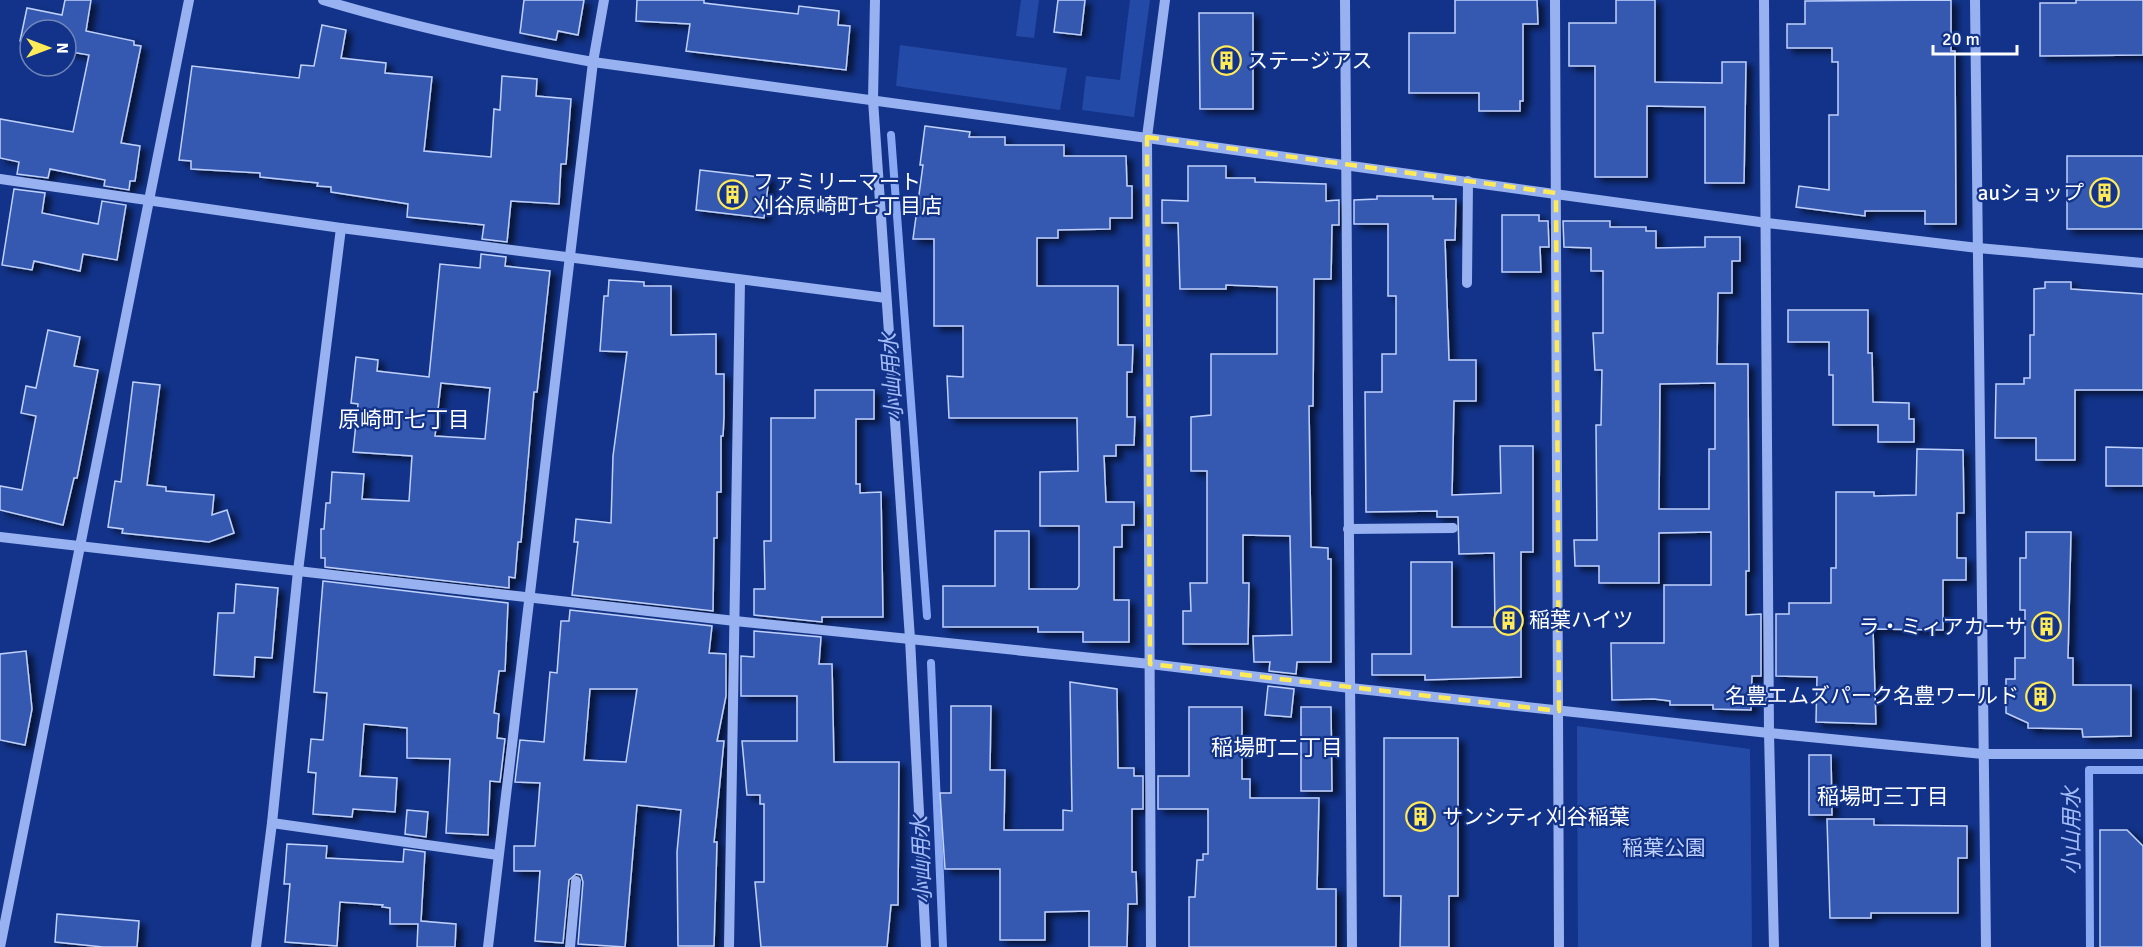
<svg xmlns="http://www.w3.org/2000/svg" width="2143" height="947" font-family="Signika,'Noto Sans JP',sans-serif">
<style>
.green{fill:#244aa8}
.lines{fill:none;stroke-linecap:round;stroke-linejoin:round}
.stream{stroke:#8aa9f4;stroke-width:8}
.building{fill:#3658b1;stroke:#bed0fc;stroke-width:1.5;fill-rule:evenodd;filter:url(#shadow)}
.minor{stroke:#98b1f0;stroke-width:10}
.marked{fill:none;stroke:#ffea57;stroke-width:4.5;stroke-dasharray:12 8;stroke-linejoin:round}
.labels{text-anchor:middle;stroke-width:4.5;stroke-linejoin:round;paint-order:stroke}
.poi-label{font-size:21px;fill:#fff;stroke:#123389;text-anchor:start}
.park-label{font-size:21px;fill:#bed0fc;stroke:#123389}
.water-label{font-size:22px;font-style:italic;fill:#a4bcf8;stroke:#123389}
.neighbourhood-label{font-size:22px;fill:#fff;stroke:#123389}
</style>
<defs>
<filter id="shadow"><feDropShadow dx="6" dy="4" stdDeviation="3" flood-color="#0009"/></filter>
</defs>
<rect width="100%" height="100%" fill="#123389"/>
<g class="green">
<polygon points="1021,0 1039,0 1034,38 1016,36"/>
<polygon points="1130,0 1150,0 1134,117 1082,110 1086,76 1120,80"/>
<polygon points="900,45 1067,68 1060,110 896,86"/>
<polygon points="1577,726 1750,749 1752,947 1578,947"/>
</g>
<g class="lines">
<g class="stream">
<polyline points="891,135 927,616"/>
<polyline points="931,663 943,947"/>
<polyline points="2090,947 2089,770 2143,770"/>
</g>
</g>
<g class="building">
<polygon points="65,0 91,0 86,31 134,41 134,45 141,46 121,143 140,146 135,181 130,181 129,190 104,186 105,180 50,169 48,178 17,174 19,162 0,158 0,119 73,132 89,55 66,51 66,30 30,30 30,43 20,41 27,8 62,15"/>
<polygon points="524,0 584,0 578,35 558,31 556,40 520,33"/>
<polygon points="637,0 704,0 704,3 798,14 799,6 839,11 838,25 850,26 846,70 686,51 690,24 636,21"/>
<polygon points="1058,0 1085,0 1081,35 1054,32"/>
<polygon points="1455,0 1537,0 1538,24 1523,24 1523,101 1520,101 1520,111 1479,111 1479,93 1409,93 1409,33 1455,33"/>
<polygon points="1616,0 1655,0 1655,82 1722,83 1722,62 1746,62 1744,183 1705,183 1705,107 1647,106 1647,177 1595,177 1595,66 1569,66 1569,23 1616,23"/>
<polygon points="1951,0 1951,51 1955,51 1956,224 1925,224 1925,211 1865,211 1865,216 1796,207 1799,186 1829,190 1829,115 1838,115 1838,62 1832,62 1832,48 1787,48 1787,24 1805,24 1805,1"/>
<polygon points="2076,0 2143,0 2143,55 2040,56 2040,3 2076,3"/>
<polygon points="1199,13 1253,13 1253,109 1200,109"/>
<polygon points="322,25 346,30 341,58 386,63 385,73 432,77 424,151 491,157 494,109 500,110 502,76 537,79 536,96 571,99 566,164 561,164 559,204 511,201 507,242 482,239 484,225 407,217 408,204 331,192 331,187 317,186 318,183 260,177 260,173 191,169 191,161 179,160 192,66 299,78 301,65 314,66"/>
<polygon points="925,126 970,132 969,137 1005,137 1005,145 1064,145 1064,156 1126,156 1127,186 1132,186 1132,218 1110,218 1110,229 1058,230 1058,238 1037,238 1037,286 1118,286 1118,345 1133,345 1132,372 1127,372 1127,417 1135,417 1134,445 1116,445 1116,456 1104,456 1106,502 1134,502 1134,525 1122,525 1122,547 1114,547 1114,600 1129,600 1129,642 1083,642 1083,632 1038,632 1038,627 943,627 943,586 995,586 995,531 1029,531 1029,589 1077,589 1079,586 1079,526 1040,526 1040,472 1078,471 1077,418 949,418 947,376 963,377 963,326 934,326 934,239 913,239 923,165 920,165"/>
<rect x="2067" y="156" width="76" height="73"/>
<polygon points="1188,166 1226,166 1226,178 1255,178 1255,182 1326,184 1326,201 1339,200 1339,225 1332,225 1331,279 1314,279 1313,406 1309,406 1311,547 1328,548 1328,559 1331,559 1331,662 1297,662 1296,674 1269,671 1270,662 1254,662 1253,636 1292,635 1290,536 1243,535 1243,583 1249,583 1248,644 1183,644 1183,611 1191,611 1190,583 1207,583 1207,471 1191,471 1191,417 1211,415 1211,354 1277,354 1277,287 1226,285 1226,289 1180,289 1178,223 1162,223 1162,200 1188,201"/>
<polygon points="700,170 769,178 764,218 696,210"/>
<polygon points="14,189 45,193 42,213 98,224 102,201 126,205 117,260 83,254 80,271 34,261 32,270 2,265"/>
<polygon points="1377,196 1433,196 1433,199 1456,199 1455,240 1445,240 1449,360 1476,360 1476,401 1454,401 1452,495 1501,493 1500,446 1533,446 1533,552 1521,552 1521,677 1425,680 1425,675 1372,675 1372,654 1411,654 1411,562 1452,562 1452,627 1495,627 1494,553 1459,554 1458,517 1437,517 1437,511 1366,512 1365,392 1382,392 1382,354 1396,354 1396,296 1388,296 1388,224 1354,224 1354,200 1377,199"/>
<polygon points="1502,215 1539,215 1539,221 1548,221 1549,247 1540,247 1541,272 1502,272"/>
<path d="M1563,221H1610V227H1646V231H1656V248L1705,247V237H1740V261H1732V293H1718L1717,364H1748L1749,571H1746V615L1761,614V676H1752L1751,710L1713,709V705H1670V701L1654,699L1612,700L1611,643H1664V585H1711V532L1659,533V583H1599V566H1575L1574,540H1597L1596,425H1601L1602,370H1595L1593,333H1603V271H1591V248L1564,247ZM1715,383V449H1709V509H1659L1660,384Z"/>
<path d="M481,254L506,257L505,266L550,271L537,392H534L521,542H518L515,578L509,577V588L325,567V558H321V529H324L326,503H330L332,472L364,474L362,499L409,501L412,456L353,452L358,404L351,403L356,357L378,360L377,371L429,377L440,264L480,268ZM441,383L490,388L485,439L435,436Z"/>
<polygon points="609,280 644,282 644,286 671,286 671,335 716,334 716,374 724,374 724,417 723,436 721,436 721,492 717,492 717,538 714,538 713,611 572,595 578,542 574,542 576,519 611,523 613,456 627,352 600,351 604,296 608,296"/>
<polygon points="2045,282 2071,282 2071,289 2143,294 2143,390 2075,390 2075,460 2036,460 2036,438 1995,438 1996,384 2024,384 2024,378 2030,378 2030,335 2034,335 2034,289 2045,288"/>
<polygon points="1788,310 1868,310 1868,353 1872,353 1873,402 1909,403 1909,419 1914,419 1914,442 1878,442 1878,425 1833,425 1833,375 1829,375 1829,342 1788,342"/>
<polygon points="48,330 80,337 74,366 98,370 77,478 74,478 63,525 0,510 0,486 22,490 36,416 21,413 26,386 36,388"/>
<polygon points="133,382 160,385 147,485 166,487 166,491 214,495 212,515 227,510 234,533 209,542 122,533 123,529 108,527 115,481 121,482"/>
<polygon points="815,390 874,390 874,419 856,419 856,484 860,484 860,493 881,492 883,617 822,617 822,622 754,615 754,589 765,589 764,541 771,541 771,418 815,418"/>
<polygon points="2106,447 2143,448 2143,486 2106,486"/>
<polygon points="1917,449 1963,450 1964,513 1957,513 1957,558 1966,558 1966,580 1943,580 1943,630 1873,629 1876,724 1816,722 1817,677 1776,676 1776,614 1789,614 1789,603 1831,603 1831,568 1836,568 1836,492 1874,492 1874,496 1916,495"/>
<polygon points="2026,532 2071,532 2068,658 2073,658 2073,685 2131,685 2131,736 2083,737 2082,729 2028,728 2028,723 2006,713 2006,679 2015,679 2015,658 2025,658 2025,610 2020,610 2020,558 2026,558"/>
<polygon points="323,581 508,603 505,671 499,671 494,713 499,714 497,738 505,739 500,782 490,781 488,835 446,833 450,759 407,758 407,728 364,724 360,776 397,778 395,812 353,809 352,817 313,814 316,773 308,772 311,739 323,740 327,693 314,692"/>
<polygon points="236,584 278,588 272,658 255,657 254,677 214,675 218,613 234,613"/>
<path d="M570,610L712,626L709,653L726,654V696L717,741H724L714,842H717L714,946H678L677,852L681,810L637,805L625,947L578,944L583,882L581,875L576,874L569,880L563,943L535,941L540,871H514V846H535L540,783L515,782L520,740L544,742L550,672L557,673L561,621H569ZM590,689H637L626,762L584,760Z"/>
<polygon points="754,631 821,637 819,664 832,664 834,762 899,762 898,905 891,905 887,947 761,947 755,882 764,882 764,804 760,804 760,795 747,795 742,741 797,741 797,696 741,696 741,656 754,657"/>
<polygon points="26,651 32,709 25,745 0,740 0,654"/>
<polygon points="1070,682 1117,689 1118,768 1134,768 1134,776 1143,776 1143,809 1132,809 1132,872 1136,872 1137,904 1128,904 1127,947 1089,947 1089,911 1045,912 1045,940 1000,940 1000,869 945,869 940,793 951,793 951,706 991,706 990,770 1005,770 1004,830 1063,830 1063,810 1072,811"/>
<polygon points="1268,686 1294,689 1291,717 1265,715"/>
<polygon points="1189,707 1242,707 1242,779 1250,779 1250,798 1319,798 1317,889 1336,889 1336,947 1189,947 1189,897 1195,897 1197,860 1203,860 1203,854 1208,854 1208,809 1158,809 1158,776 1189,776"/>
<polygon points="1301,707 1331,707 1332,791 1301,791"/>
<polygon points="1384,738 1458,738 1458,896 1449,896 1449,947 1400,947 1401,896 1384,896"/>
<polygon points="1809,755 1831,755 1832,815 1809,815"/>
<polygon points="407,810 428,812 426,837 405,834"/>
<polygon points="1827,819 1874,819 1874,825 1967,826 1967,858 1958,858 1958,913 1871,913 1871,918 1830,918"/>
<polygon points="2100,830 2127,830 2143,846 2143,947 2100,947"/>
<polygon points="287,844 327,846 326,858 403,862 404,849 425,852 421,921 456,924 455,947 417,947 418,924 390,924 390,908 382,907 383,905 340,902 337,946 285,942 290,884 284,884"/>
<polygon points="57,914 139,921 137,947 103,947 55,942"/>
</g>
<g class="lines">
<g class="minor">
<path d="M323,0C412,27 502,46 593,62L1767,223L1978,248L2143,263"/>
<polyline points="875,0 873,100 910,639 926,947"/>
<polyline points="1345,0 1352,947"/>
<polyline points="1555,0 1559,947"/>
<polyline points="1764,0 1769,733 1774,947"/>
<polyline points="1975,0 1986,947"/>
<polyline points="0,179 341,228 886,298"/>
<polyline points="1467,283 1468,181"/>
<polyline points="1348,529 1453,528"/>
<polyline points="0,537 735,621 1150,664 1350,688 1769,733 1983,754 2143,754"/>
<polyline points="272,823 498,855"/>
<polyline points="0,947 189,0"/>
<polyline points="256,947 272,823 298,571 341,228"/>
<polyline points="488,947 593,62 604,0"/>
<polyline points="570,947 576,881"/>
<polyline points="729,947 740,281"/>
<polyline points="1151,947 1147,137 1165,0"/>
</g>
</g>
<path class="marked" d="M1147,137L1556,193L1559,711L1150,664Z"/>
<defs>
<symbol id="building-ring" viewBox="-11 -11 22 22"><circle r="9.5" fill="#123389" stroke="#ffea57" stroke-width="1.5"/><path d="M-4-6H4V6H1V3H-1V6H-4ZM-2.5-4.3h1.7v1.8h-1.7ZM.8-4.3h1.7v1.8H.8ZM-2.5-1h1.7V.8h-1.7ZM.8-1h1.7V.8H.8Z" fill="#ffea57"/></symbol>
</defs>
<g fill-rule="evenodd">
<use href="#building-ring" x="1210" y="44" width="33" height="33"/>
<use href="#building-ring" x="2088" y="176" width="33" height="33"/>
<use href="#building-ring" x="716" y="178" width="33" height="33"/>
<use href="#building-ring" x="1492" y="604" width="33" height="33"/>
<use href="#building-ring" x="2030" y="610" width="33" height="33"/>
<use href="#building-ring" x="2024" y="680" width="33" height="33"/>
<use href="#building-ring" x="1404" y="800" width="33" height="33"/>
</g>
<g class="labels">
<g class="poi-label">
<text x="1247" y="68">ステージアス</text>
<text x="753" y="189">ファミリーマート<tspan x="753" dy="24">刈谷原崎町七丁目店</tspan></text>
<text x="2084" y="200" text-anchor="end">auショップ</text>
<text x="1529" y="627">稲葉ハイツ</text>
<text x="2026" y="634" text-anchor="end">ラ・ミィアカーサ</text>
<text x="2019" y="703" text-anchor="end">名豊エムズパーク名豊ワールド</text>
<text x="1442" y="824">サンシティ刈谷稲葉</text>
</g>
<g class="park-label">
<text x="1664" y="855">稲葉公園</text>
</g>
<g class="water-label">
<text transform="translate(891 377) rotate(-94)" y="8">小山用水</text>
<text transform="translate(2071 831) rotate(-90)" y="8">小山用水</text>
<text transform="translate(921 860) rotate(-92)" y="8">小山用水</text>
</g>
<g class="neighbourhood-label">
<text x="404" y="427">原崎町七丁目</text>
<text x="1277" y="755">稲場町二丁目</text>
<text x="1883" y="804">稲場町三丁目</text>
</g>
</g>
<g transform="translate(48 48) rotate(90)"><circle r="28" fill="#123389" stroke="#7185b8" stroke-width="1.5"/>
<path d="M0-4.5L10 22L0 15L-10 22Z" fill="#ffea57"/>
<text y="-9" font-size="16" font-weight="bold" text-anchor="middle" fill="#ffffff">N</text>
</g>
<path d="M1933 45v9h84v-9" fill="none" stroke="#ffffff" stroke-width="3"/>
<text x="1942" y="45" font-size="18" fill="#ffffff" stroke="#123389" stroke-width="4.5" paint-order="stroke">20 m</text>
</svg>
